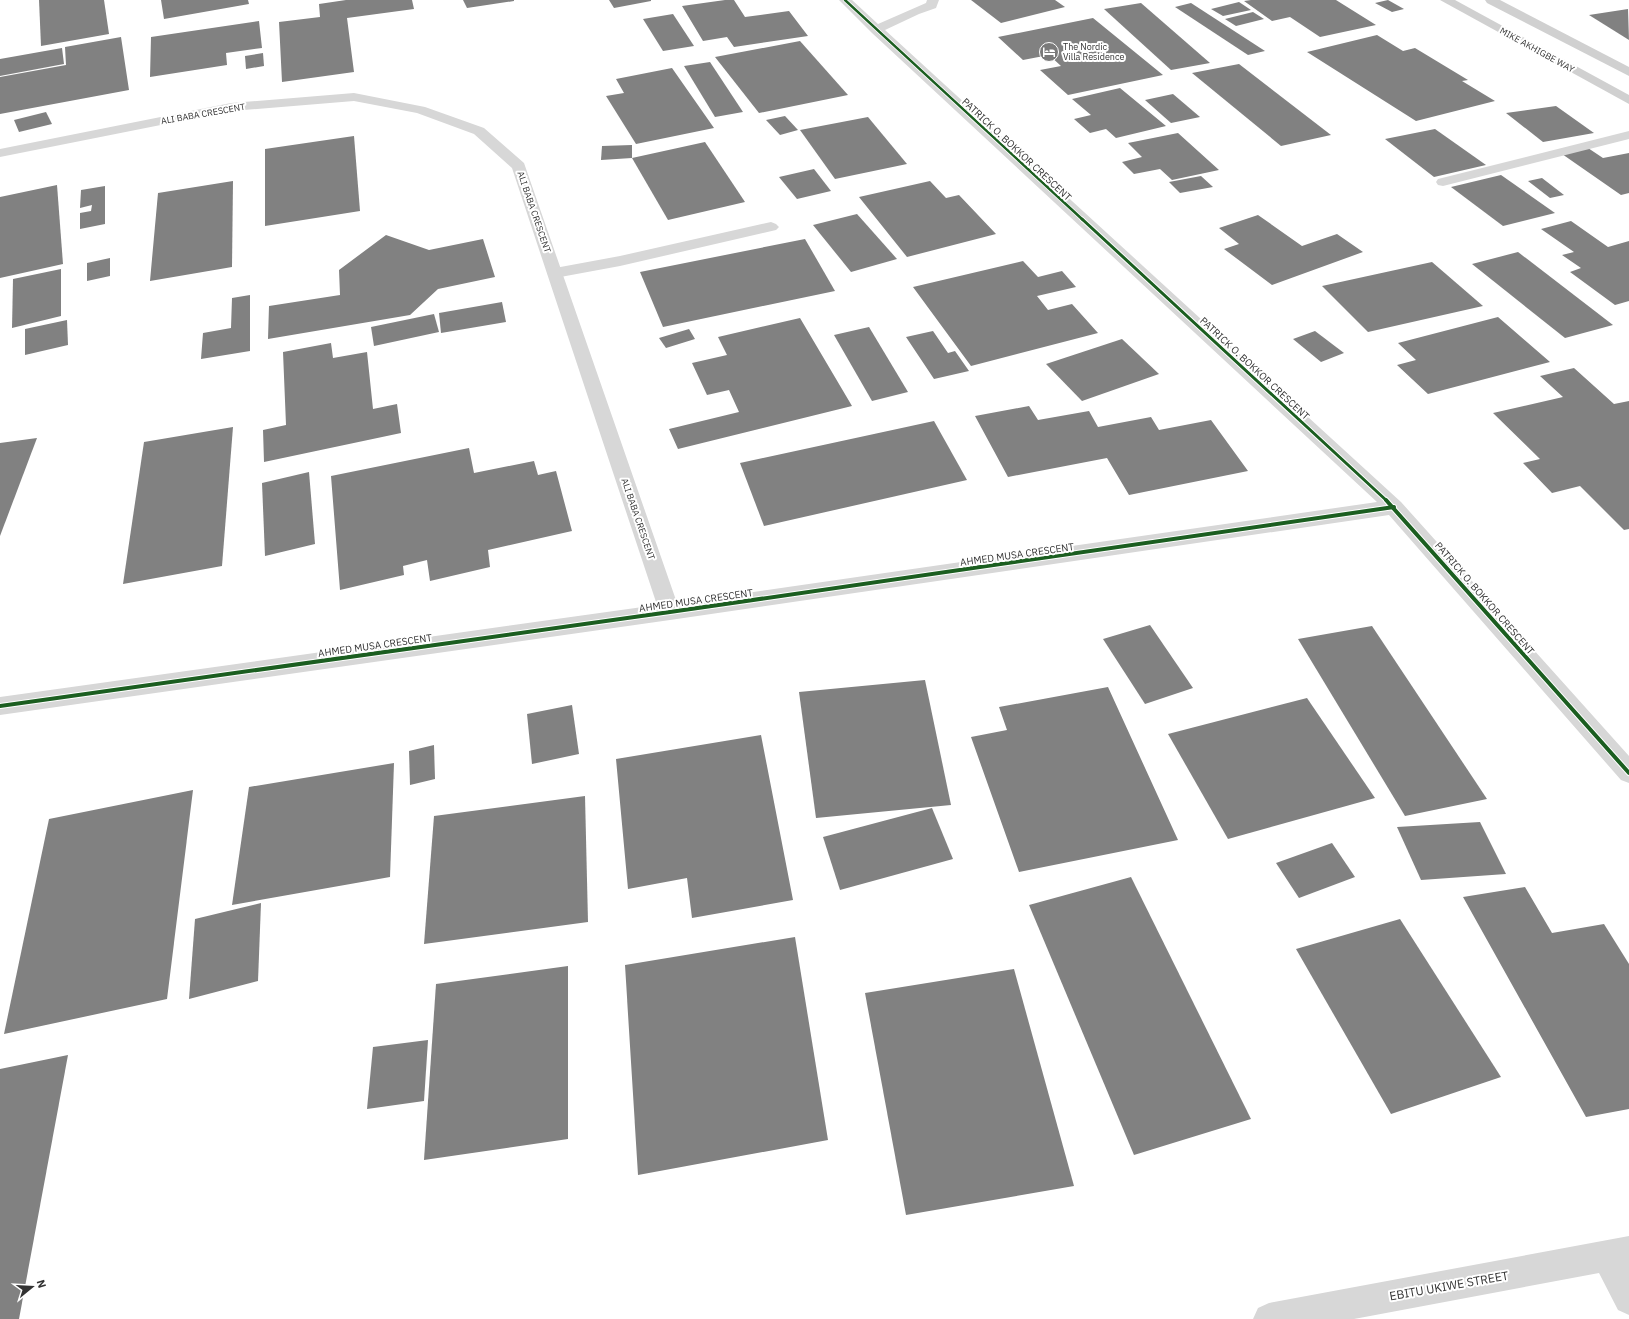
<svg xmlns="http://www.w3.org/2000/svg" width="1629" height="1319" font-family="'IBM Plex Sans',sans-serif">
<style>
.building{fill:#818181}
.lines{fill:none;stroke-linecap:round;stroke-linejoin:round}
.lane{fill:#d7d7d7;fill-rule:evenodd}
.street{fill:#d7d7d7;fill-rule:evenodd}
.secondary{fill:#d0d0d0;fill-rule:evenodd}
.cycleway-far2-casing{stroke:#fff;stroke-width:4}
.cycleway-far1-casing{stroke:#fff;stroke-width:5}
.cycleway-casing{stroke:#fff;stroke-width:6}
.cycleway-far2{stroke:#1b5e20;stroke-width:2.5}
.cycleway-far1{stroke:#1b5e20;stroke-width:3}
.cycleway{stroke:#1b5e20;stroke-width:4}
.labels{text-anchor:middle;stroke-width:4;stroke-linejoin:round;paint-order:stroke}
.far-poi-label{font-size:9px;fill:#333;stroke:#fff;text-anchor:start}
.far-street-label{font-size:9px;fill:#333;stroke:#fff}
.street-label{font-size:10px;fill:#333;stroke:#fff}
.near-street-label{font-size:12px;fill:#333;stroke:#fff}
</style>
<rect width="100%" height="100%" fill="#fff"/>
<g class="building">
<polygon points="39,0 104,0 109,34 41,46"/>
<polygon points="161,0 248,0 249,4 164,19"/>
<polygon points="346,0 412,0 414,9 347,18 354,72 282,82 279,22 320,17 319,4"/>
<polygon points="463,0 514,0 514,1 467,8"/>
<polygon points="609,0 651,0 651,1 614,8"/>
<polygon points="725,0 734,0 745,17 789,11 808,36 734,47 727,37 703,41 682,6"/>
<polygon points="971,0 1055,0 1065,7 1001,23"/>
<polygon points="1251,0 1336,0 1376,25 1320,37 1290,17 1272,21 1244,1"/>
<polygon points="1388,0 1404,9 1392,12 1375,3"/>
<polygon points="1239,2 1251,10 1223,16 1211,9"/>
<polygon points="1141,3 1210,63 1171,70 1104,9"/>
<polygon points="1191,3 1265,51 1248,55 1175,7"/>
<polygon points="1628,9 1629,40 1589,15"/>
<polygon points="1253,12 1264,19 1236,26 1225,19"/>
<polygon points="673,14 694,46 663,51 643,19"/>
<polygon points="1093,18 1163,75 1068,95 1040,70 1061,66 1049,55 1023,60 998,37"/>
<polygon points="259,21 262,48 226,53 227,65 150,77 151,37"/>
<polygon points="1377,35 1403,51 1415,48 1468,80 1462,81 1495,101 1416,121 1307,52"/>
<polygon points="121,37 129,90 0,114 0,77 66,65 65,47"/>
<polygon points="800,41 848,95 759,113 715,57"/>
<polygon points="62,48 64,64 0,76 0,59"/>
<polygon points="263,53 264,66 246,69 245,56"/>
<polygon points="710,62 743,112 715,117 684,66"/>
<polygon points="1239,64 1331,135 1281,146 1192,73"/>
<polygon points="672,68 714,128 636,144 606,96 624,93 616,79"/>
<polygon points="1120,88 1166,126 1116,138 1106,129 1090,133 1074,119 1091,115 1072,99"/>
<polygon points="1173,94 1200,117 1171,123 1145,100"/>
<polygon points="1556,106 1594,133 1543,142 1506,113"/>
<polygon points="46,112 52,124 19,132 14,120"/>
<polygon points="785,116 798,130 780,135 766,120"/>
<polygon points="868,117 907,164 835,179 800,130"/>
<polygon points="1435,129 1486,165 1434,177 1385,139"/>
<polygon points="1178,133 1219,170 1172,180 1160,169 1134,174 1122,162 1142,157 1128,143"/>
<polygon points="354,136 360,211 265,226 265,149"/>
<polygon points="705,142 745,202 668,220 632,158"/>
<polygon points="632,145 632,158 601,160 602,146"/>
<polygon points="1588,148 1603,158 1629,153 1629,193 1621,195 1562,154"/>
<polygon points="814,169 831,191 797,199 779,177"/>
<polygon points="1501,175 1555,213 1503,226 1451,187"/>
<polygon points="1201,176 1213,187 1180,193 1169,182"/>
<polygon points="1542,178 1564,195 1550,198 1528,181"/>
<polygon points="233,181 232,267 150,281 158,193"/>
<polygon points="930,181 946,198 959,195 996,234 907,257 859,197"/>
<polygon points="57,185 63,264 0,278 0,197"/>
<polygon points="105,186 105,224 80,229 80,213 91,211 92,205 80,208 81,190"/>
<polygon points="857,214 897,259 851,272 813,225"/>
<polygon points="1258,215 1302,246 1337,234 1363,252 1272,285 1224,249 1239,244 1219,228"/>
<polygon points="1571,221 1608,247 1629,241 1629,301 1615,305 1570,272 1581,268 1562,255 1574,252 1541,229"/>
<polygon points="386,235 429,250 483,239 495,277 438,289 410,315 268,339 269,306 340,295 339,270"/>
<polygon points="805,239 835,291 663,327 640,272"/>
<polygon points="1518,252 1613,325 1565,338 1472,264"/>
<polygon points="110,258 110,276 87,281 87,263"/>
<polygon points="1023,261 1038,277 1062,271 1076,287 1037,296 1048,310 1072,304 1098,333 971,366 913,287"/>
<polygon points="1432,262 1483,306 1368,332 1322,286"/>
<polygon points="61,269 61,316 12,328 13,279"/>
<polygon points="250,295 250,351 201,359 203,333 231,328 232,298"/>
<polygon points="502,302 506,322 441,333 439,313"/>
<polygon points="434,314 439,332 374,346 371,327"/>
<polygon points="1498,317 1550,362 1428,394 1397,365 1416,360 1398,343"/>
<polygon points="800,318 852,406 678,449 669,429 739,412 729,390 707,395 692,363 727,355 718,337"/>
<polygon points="67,320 68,345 25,355 25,329"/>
<polygon points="869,327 908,392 872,401 834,335"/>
<polygon points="689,329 695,339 666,348 659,338"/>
<polygon points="933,331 948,353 955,351 969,371 934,379 906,337"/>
<polygon points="1315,331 1344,353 1321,362 1293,339"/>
<polygon points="1122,339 1159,374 1082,401 1046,364"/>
<polygon points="331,343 333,358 367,352 373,409 397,404 401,433 264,462 263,430 286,425 283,352"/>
<polygon points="1574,368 1614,404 1629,401 1629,529 1624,530 1580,486 1552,493 1523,463 1540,459 1493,413 1563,397 1540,376"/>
<polygon points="1029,406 1038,420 1089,411 1098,427 1151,417 1159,430 1211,420 1248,471 1129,495 1107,458 1008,477 975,416"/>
<polygon points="934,421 967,480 764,526 740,463"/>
<polygon points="233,427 222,566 123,584 144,442"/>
<polygon points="37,438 0,536 0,443"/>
<polygon points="469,448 474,473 534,461 538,475 556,471 572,531 488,550 490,567 430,581 427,560 403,566 404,575 340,590 331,476"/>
<polygon points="309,472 315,544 265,556 262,483"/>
<polygon points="1150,625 1193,688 1145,704 1103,639"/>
<polygon points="1372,626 1487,799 1405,816 1298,639"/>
<polygon points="925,680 951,805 816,818 799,692"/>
<polygon points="1108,687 1178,840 1019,872 971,737 1007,730 999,707"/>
<polygon points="1307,698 1375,798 1228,839 1168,734"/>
<polygon points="572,705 579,754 532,764 527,714"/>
<polygon points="761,735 793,900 692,918 687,878 628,889 616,759"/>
<polygon points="434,745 435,779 410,785 409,751"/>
<polygon points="394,763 390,877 232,905 249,787"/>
<polygon points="193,790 167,999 4,1034 49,819"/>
<polygon points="585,796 588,922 424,944 434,816"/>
<polygon points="932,808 953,859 840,890 823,837"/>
<polygon points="1480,822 1506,874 1421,880 1397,827"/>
<polygon points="1332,843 1355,877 1299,898 1276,863"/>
<polygon points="1131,877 1251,1119 1134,1155 1029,905"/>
<polygon points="1525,887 1552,933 1604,924 1629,964 1629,1109 1586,1117 1463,897"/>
<polygon points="261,903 258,981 189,999 195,919"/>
<polygon points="1400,919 1501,1077 1391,1114 1296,949"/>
<polygon points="795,937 828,1140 638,1175 625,965"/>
<polygon points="568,966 568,1139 424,1160 436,984"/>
<polygon points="1014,969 1074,1186 906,1215 865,993"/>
<polygon points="428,1040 424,1101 367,1109 373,1047"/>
<polygon points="68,1055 19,1319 0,1319 0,1069"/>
</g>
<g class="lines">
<polygon class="lane" points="771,222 776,224 779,227 776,230 620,266 555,278 549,276 547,273 549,270 555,268 620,256"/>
<g class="street">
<polygon points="839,0 852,0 878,24 926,3 927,0 939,0 936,8 919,14 885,30 1401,502 1629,756 1629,783 1621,780 1389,515 670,620 0,715 0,697 657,605 512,168 474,134 417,113 354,101 231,111 0,157 0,149 231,103 354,93 425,107 484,128 524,163 677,603 1377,502 872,33"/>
<polygon points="1629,131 1629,139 1443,186 1438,185 1436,182 1438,179"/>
<polygon points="1629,1236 1629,1315 1618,1310 1599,1273 1354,1319 1253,1319 1258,1308 1269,1303"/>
</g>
<g class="secondary">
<polygon points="1440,0 1455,0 1629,95 1629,104"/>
<polygon points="1485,0 1500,0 1629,67 1629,76 1487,3"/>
</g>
<defs>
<polyline id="cycleway-far2" points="845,0 1083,220"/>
<polyline id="cycleway-far1" points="1082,219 1387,501"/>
<g id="cycleway">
<polyline points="1386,500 1629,773"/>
<polyline points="0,706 670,612 1394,507"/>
</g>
</defs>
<use href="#cycleway-far2" class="cycleway-far2-casing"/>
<use href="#cycleway-far1" class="cycleway-far1-casing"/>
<use href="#cycleway" class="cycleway-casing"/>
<use href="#cycleway-far2" class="cycleway-far2"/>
<use href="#cycleway-far1" class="cycleway-far1"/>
<use href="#cycleway" class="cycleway"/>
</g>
<defs>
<symbol id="hotel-disc" viewBox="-11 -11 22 22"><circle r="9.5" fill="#7a7a7a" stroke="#fff"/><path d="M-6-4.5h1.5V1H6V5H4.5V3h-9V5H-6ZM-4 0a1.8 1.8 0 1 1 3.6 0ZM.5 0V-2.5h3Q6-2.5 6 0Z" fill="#fff"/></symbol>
</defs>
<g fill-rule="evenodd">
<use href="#hotel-disc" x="1038" y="41" width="22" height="22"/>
</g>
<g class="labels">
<g class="far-poi-label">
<text x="1063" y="50">The Nordic<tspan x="1063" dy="10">Villa Residence</tspan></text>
</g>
<g class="far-street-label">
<text transform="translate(1537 50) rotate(29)" y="3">MIKE AKHIGBE WAY</text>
<text transform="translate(203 114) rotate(-10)" y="3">ALI BABA CRESCENT</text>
<text transform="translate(534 212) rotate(71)" y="3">ALI BABA CRESCENT</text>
<text transform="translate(638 519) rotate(71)" y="3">ALI BABA CRESCENT</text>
</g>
<g class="street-label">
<text transform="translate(1017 149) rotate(43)" y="4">PATRICK O. BOKKOR CRESCENT</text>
<text transform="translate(1255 368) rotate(43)" y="4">PATRICK O. BOKKOR CRESCENT</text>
<text transform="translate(1017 554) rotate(-8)" y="4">AHMED MUSA CRESCENT</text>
<text transform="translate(1485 598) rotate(49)" y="4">PATRICK O. BOKKOR CRESCENT</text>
<text transform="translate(696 600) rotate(-8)" y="4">AHMED MUSA CRESCENT</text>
<text transform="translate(375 645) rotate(-8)" y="4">AHMED MUSA CRESCENT</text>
</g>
<g class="near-street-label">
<text transform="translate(1449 1286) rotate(-10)" y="4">EBITU UKIWE STREET</text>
</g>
</g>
<g transform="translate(32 1287) rotate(72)" stroke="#ffffff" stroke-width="3" paint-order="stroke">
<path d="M0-3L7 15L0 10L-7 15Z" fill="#333333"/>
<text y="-6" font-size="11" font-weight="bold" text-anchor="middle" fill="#333333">N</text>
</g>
</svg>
